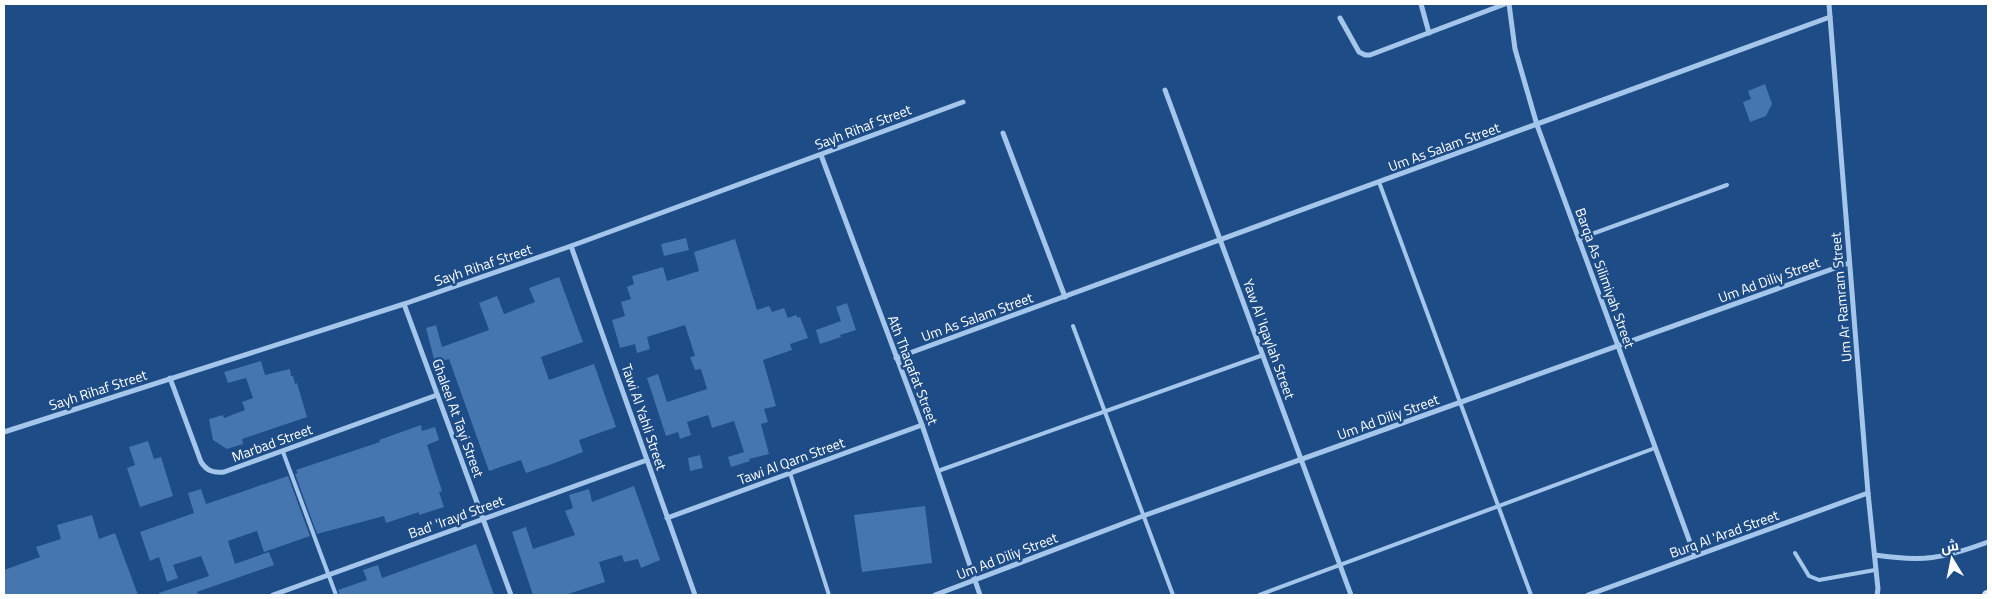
<svg xmlns="http://www.w3.org/2000/svg" width="1992" height="599" font-family="'Titillium Web',Cairo,sans-serif">
<style>
.building{fill:#4576b0}
.lines{fill:none;stroke-linecap:round;stroke-linejoin:round}
.service{stroke:#a5c6eb;stroke-width:4}
.minor{stroke:#a5c6eb;stroke-width:5}
.secondary{stroke:#d1e2f8;stroke-width:10}
.labels{text-anchor:middle;stroke-width:5;stroke-linejoin:round;paint-order:stroke}
.street-label{font-size:14px;fill:#fff;stroke:#1d4c87}
</style>
<rect width="100%" height="100%" fill="#1d4c87"/>
<g class="building">
<polygon points="1765,84 1772,104 1766,116 1750,122 1743,102 1751,99 1748,91"/>
<polygon points="686,238 689,250 664,256 661,244"/>
<polygon points="735,239 757,310 769,306 772,312 784,308 788,318 796,315 798,318 800,317 808,338 790,344 792,350 763,360 776,406 764,409 768,422 761,424 769,454 749,459 750,461 731,467 728,457 744,452 734,421 712,428 708,415 687,422 691,435 680,439 678,432 666,436 647,378 658,374 667,402 707,389 701,369 695,370 690,357 695,356 685,325 647,337 650,349 637,353 635,344 620,348 612,320 625,316 621,302 631,299 627,287 634,284 632,276 663,267 667,281 699,271 694,252"/>
<polygon points="559,277 583,342 541,357 549,380 594,364 616,427 579,440 583,452 552,464 526,473 521,460 489,471 449,359 435,363 426,328 436,325 442,347 489,330 479,303 497,296 504,314 535,302 529,288"/>
<polygon points="847,303 856,330 840,335 841,337 820,344 816,330 841,321 836,307"/>
<polygon points="261,361 265,375 290,369 291,376 293,376 295,384 297,383 307,417 242,439 243,444 227,449 213,440 209,419 223,415 224,418 245,410 242,402 253,398 246,378 228,383 224,372"/>
<polygon points="421,425 422,431 435,427 439,440 427,445 442,491 439,492 444,507 419,515 419,512 386,523 384,516 317,534 295,474 298,473 296,470 380,442 379,440"/>
<polygon points="148,441 154,459 161,457 173,496 140,507 127,468 135,465 129,447"/>
<polygon points="700,455 703,468 690,471 688,458"/>
<polygon points="288,476 310,536 264,552 257,531 228,541 235,564 269,552 274,565 197,592 199,595 159,595 159,593 209,576 201,556 173,565 178,578 167,582 159,557 150,561 140,532 194,513 188,493 201,489 206,504"/>
<polygon points="634,486 660,560 641,568 638,559 624,562 622,555 599,562 605,582 565,595 533,595 512,532 526,527 533,549 575,535 565,511 573,508 569,495 589,489 592,502"/>
<polygon points="925,506 932,563 862,572 854,515"/>
<polygon points="92,515 99,539 115,533 138,595 4,595 4,570 40,557 36,547 61,539 57,525"/>
<polygon points="476,544 494,595 340,595 338,590 367,580 363,570 378,565 382,578"/>
</g>
<g class="lines">
<g class="service">
<polyline points="1379,182 1531,595"/>
<polyline points="1578,239 1727,185"/>
<polyline points="1073,326 1173,595"/>
<polyline points="283,452 336,595"/>
<polyline points="938,471 1263,355"/>
<polyline points="790,473 829,595"/>
<polyline points="1795,553 1809,576 1819,580 1875,570"/>
<polyline points="1259,595 1655,448"/>
</g>
<g class="minor">
<polyline points="1421,4 1429,33"/>
<polyline points="1509,4 1515,49 1537,125 1695,556"/>
<polyline points="1829,4 1868,493 1878,589 1877,595"/>
<polyline points="1340,18 1359,52 1365,55 1370,55 1505,4"/>
<polyline points="1165,90 1351,595"/>
<polyline points="1003,133 1065,297"/>
<polyline points="821,155 922,425 980,595"/>
<polyline points="571,246 695,595"/>
<polyline points="404,304 511,595"/>
<polyline points="896,358 1830,17"/>
<path d="M170,378L201,462C207,471 213,473 224,472L437,395"/>
<polyline points="4,432 404,304 571,246 963,102"/>
<polyline points="667,518 922,425"/>
<path d="M1875,555C1923,562 1942,559 1988,542"/>
<polyline points="273,595 647,460"/>
<polyline points="935,595 1143,516 1849,263"/>
<polyline points="1588,595 1868,493"/>
</g>
<polyline class="secondary" points="1987,595 1988,595"/>
</g>
<g class="labels">
<g class="street-label">
<text transform="translate(863 127) rotate(-21)" y="5">Sayh Rihaf Street</text>
<text transform="translate(1444 147) rotate(-20)" y="5">Um As Salam Street</text>
<text transform="translate(483 265) rotate(-19)" y="5">Sayh Rihaf Street</text>
<text transform="translate(1605 278) rotate(70)" y="5">Barqa As Silimiyah Street</text>
<text transform="translate(1769 280) rotate(-20)" y="5">Um Ad Diliy Street</text>
<text transform="translate(1841 297) rotate(-95)" y="5">Um Ar Ramram Street</text>
<text transform="translate(977 317) rotate(-20)" y="5">Um As Salam Street</text>
<text transform="translate(1269 339) rotate(70)" y="5">Yaw Al 'Iqaylah Street</text>
<text transform="translate(913 370) rotate(69)" y="5">Ath Thaqafat Street</text>
<text transform="translate(98 390) rotate(-18)" y="5">Sayh Rihaf Street</text>
<text transform="translate(644 417) rotate(71)" y="5">Tawi Al Yahli Street</text>
<text transform="translate(1388 417) rotate(-20)" y="5">Um Ad Diliy Street</text>
<text transform="translate(458 418) rotate(70)" y="5">Ghaleel At Tayi Street</text>
<text transform="translate(272 443) rotate(-20)" y="5">Marbad Street</text>
<text transform="translate(791 461) rotate(-20)" y="5">Tawi Al Qarn Street</text>
<text transform="translate(456 517) rotate(-20)" y="5">Bad' 'Irayd Street</text>
<text transform="translate(1724 534) rotate(-20)" y="5">Burq Al 'Arad Street</text>
<text transform="translate(1007 556) rotate(-21)" y="5">Um Ad Diliy Street</text>
</g>
</g>
<rect width="1992" height="599" fill="none" stroke="#ffffff" stroke-width="10"/>
<g transform="translate(1952 559) rotate(350)" stroke="#1d4c87" stroke-width="4" paint-order="stroke">
<path d="M0-4L9 19L0 12L-9 19Z" fill="#ffffff"/>
<text y="-8" font-size="14" font-weight="bold" text-anchor="middle" fill="#ffffff">ش</text>
</g>
</svg>
